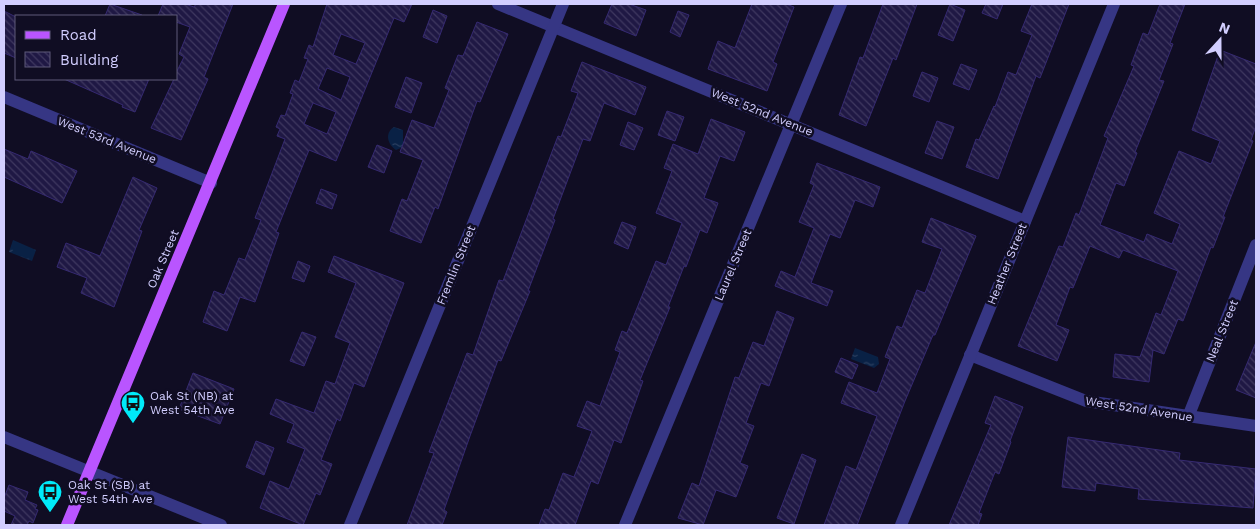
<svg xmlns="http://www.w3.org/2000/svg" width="1260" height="529" font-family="'Work Sans',sans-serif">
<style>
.water{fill:url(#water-ripples)}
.building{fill:url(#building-back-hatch);stroke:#352971;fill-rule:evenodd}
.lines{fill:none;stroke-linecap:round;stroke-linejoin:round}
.street{stroke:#363684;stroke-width:12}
.primary{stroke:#b955ff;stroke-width:12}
.labels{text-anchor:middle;stroke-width:5;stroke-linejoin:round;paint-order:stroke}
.street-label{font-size:12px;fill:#d2ceff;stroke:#100d23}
.poi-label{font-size:12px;fill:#d2ceff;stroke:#100d23;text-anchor:start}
</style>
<defs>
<pattern id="water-ripples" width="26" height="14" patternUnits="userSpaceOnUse" patternTransform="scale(1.25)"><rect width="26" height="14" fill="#092145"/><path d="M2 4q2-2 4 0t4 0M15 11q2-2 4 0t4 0" fill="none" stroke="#2c4061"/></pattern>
<pattern id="building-back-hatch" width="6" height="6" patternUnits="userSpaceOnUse" patternTransform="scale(1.25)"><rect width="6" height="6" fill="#1f1844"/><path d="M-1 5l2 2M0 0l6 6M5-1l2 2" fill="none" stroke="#3f3860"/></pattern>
</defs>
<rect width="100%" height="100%" fill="#100d23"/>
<g class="water">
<path d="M394,127L403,130V147L396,150C388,145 384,133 394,127Z"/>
<polygon points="13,240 36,250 32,261 9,252"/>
<polygon points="855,348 878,357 879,364 874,368 851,359"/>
</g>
<g class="building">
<polygon points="110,4 142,15 142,16 105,16"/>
<polygon points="163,4 185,4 194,7 196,4 233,4 204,77 208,79 181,140 151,128 174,79 176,79 176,73 184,57 179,54 190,27 176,22 176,16 158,16"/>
<path d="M327,4H412L404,22L394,18L336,161L309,150L276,232L279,233L255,302L240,297L227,331L203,322L214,291L224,295L239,258L245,260L261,220L255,218L285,139L277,136L280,129L276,127L281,115L285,116L293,94L290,93L295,80L299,82L308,59L304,58L309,45L313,47ZM341,34L365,43L356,64L333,55ZM327,68L350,77L341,100L318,89ZM313,103L336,112L327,134L304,124Z"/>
<polygon points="612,4 629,4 646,10 636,36 604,23"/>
<polygon points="752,4 786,4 794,7 773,62 777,64 767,91 708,69 718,41 735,48"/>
<polygon points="883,4 917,4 896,60 893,58 866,126 839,115 860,57 863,58"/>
<polygon points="950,4 965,10 953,41 938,35"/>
<polygon points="986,4 1003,4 997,19 982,13"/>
<polygon points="1032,4 1069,4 1040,78 1036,76 998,179 966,167 976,139 979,140 994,106 995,107 1008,72 1016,75 1032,35 1021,31"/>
<polygon points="1160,4 1185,4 1170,43 1173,44 1159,80 1164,81 1135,152 1137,153 1124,186 1116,183 1100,225 1144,242 1147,234 1172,244 1180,224 1154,213 1179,151 1211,164 1220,141 1192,130 1220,50 1256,64 1256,126 1251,140 1253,141 1223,217 1225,217 1213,248 1211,247 1183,321 1178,319 1164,354 1153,350 1149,382 1113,377 1115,354 1140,357 1156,313 1161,315 1178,271 1123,250 1119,258 1090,246 1073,288 1070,287 1056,325 1069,330 1057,361 1018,346 1059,246 1063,247 1076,213 1079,215 1108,138 1104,136 1134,66 1131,65 1143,33 1148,35"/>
<polygon points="433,10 447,16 437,43 423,37"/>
<polygon points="4,11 16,17 16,58 4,53"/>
<polygon points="678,11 689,15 680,37 670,32"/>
<polygon points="477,22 508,34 480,102 477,101 438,209 435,207 421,243 390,231 402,199 407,201 423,160 400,152 412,120 434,128 449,90 445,88 458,55 463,56"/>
<polygon points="582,62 646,87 635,115 604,103 590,141 583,139 553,219 555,220 528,291 530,291 501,361 498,360 470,436 444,510 447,512 442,525 407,525 434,453 429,452 467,353 473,355 499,280 503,281 558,136 561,137 578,93 571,91"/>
<polygon points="961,64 977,70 969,90 953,84"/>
<polygon points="922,72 938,78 929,102 913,96"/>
<polygon points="406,77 422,83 411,113 395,107"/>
<polygon points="64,79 149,79 135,112 122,107 123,105"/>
<polygon points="667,111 684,117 675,141 658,135"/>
<polygon points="711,119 745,132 734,161 720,156 704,198 718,203 707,233 700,230 686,267 684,266 668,307 670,307 640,380 643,381 621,443 614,440 598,484 591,481 575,525 539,525 545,509 549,510 563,473 574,477 592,431 577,426 587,401 600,406 620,352 615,350 622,331 627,333 656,261 666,265 682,223 656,213 672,171 664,168 673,144 698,154"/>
<polygon points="937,121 954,127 942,159 925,153"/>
<polygon points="628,122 643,128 634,150 620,145"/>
<polygon points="377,145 392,151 384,173 368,167"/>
<polygon points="4,149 28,159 31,151 77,171 62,203 4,177"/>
<polygon points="817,163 880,187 873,207 855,200 840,238 830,234 811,283 833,291 827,306 775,286 781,271 795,277 814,228 799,222 814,185 810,183"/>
<polygon points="133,177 157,188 139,230 142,231 114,307 81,293 87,278 57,267 66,243 100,256"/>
<polygon points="321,189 337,195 332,209 316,203"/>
<polygon points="931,218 976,236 935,335 933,335 905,401 857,525 824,525 846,466 856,470 877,416 841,403 849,382 877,393 890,359 885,357 897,326 902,328 917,290 925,293 942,249 922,242"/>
<polygon points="622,222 636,227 628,249 614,243"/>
<polygon points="334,256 404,283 364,387 354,383 340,421 337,419 321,460 332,464 320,495 316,493 303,525 260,508 270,481 289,489 305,449 287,442 294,424 270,414 276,399 314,413 326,381 335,384 350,343 335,337 356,283 328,272"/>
<polygon points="298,261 310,266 304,282 292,278"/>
<polygon points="777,311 794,318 769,386 761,383 746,423 754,426 740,463 748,466 736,497 716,490 703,525 678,518 692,483 699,486 735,377 739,378 753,342 764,346"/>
<polygon points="302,332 316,337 304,366 290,361"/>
<polygon points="1256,342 1256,398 1236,390"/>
<polygon points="841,358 858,365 852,379 835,372"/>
<polygon points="193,373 234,389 220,424 179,409"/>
<polygon points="995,396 1023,407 1010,441 1011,442 999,474 995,472 979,513 982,514 978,525 949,525 991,425 985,423"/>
<polygon points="1068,437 1180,453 1179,460 1256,469 1253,508 1138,499 1139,489 1096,483 1095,491 1062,487"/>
<polygon points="256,441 274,448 264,475 246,467"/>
<polygon points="802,454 816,460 794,524 777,518"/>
<polygon points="9,485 28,492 25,500 37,505 35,509 38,510 33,523 29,521 27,525 11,525 15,516 4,511 4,498"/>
</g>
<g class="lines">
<g class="street">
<polyline points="498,4 1025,221"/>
<polyline points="4,97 211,183"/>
<polyline points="970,355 1086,401 1256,426"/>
<polyline points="1188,417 1256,245"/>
<polyline points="4,437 221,525"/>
<polyline points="350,525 563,4"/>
<polyline points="625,525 841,4"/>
<polyline points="901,525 1114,4"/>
</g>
<polyline class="primary" points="67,525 284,4"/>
</g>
<defs>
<symbol id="bus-pin" viewBox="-11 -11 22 30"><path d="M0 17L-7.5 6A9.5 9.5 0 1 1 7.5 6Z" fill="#00eaf9" stroke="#100d23"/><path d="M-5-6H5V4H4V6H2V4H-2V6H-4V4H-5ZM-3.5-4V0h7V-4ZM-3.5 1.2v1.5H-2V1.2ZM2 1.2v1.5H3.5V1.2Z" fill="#111"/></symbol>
</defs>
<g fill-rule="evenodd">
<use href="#bus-pin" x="119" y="389" width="28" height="38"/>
<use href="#bus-pin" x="36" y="478" width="28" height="38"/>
</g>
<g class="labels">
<g class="street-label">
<text transform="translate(762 112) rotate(22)" y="4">West 52nd Avenue</text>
<text transform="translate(107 140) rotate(22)" y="4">West 53rd Avenue</text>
<text transform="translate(163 259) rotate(-67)" y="4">Oak Street</text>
<text transform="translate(1007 264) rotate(-68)" y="4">Heather Street</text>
<text transform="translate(456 265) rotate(-68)" y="4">Fremlin Street</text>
<text transform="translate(733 265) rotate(-67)" y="4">Laurel Street</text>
<text transform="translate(1222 331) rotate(-68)" y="4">Neal Street</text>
<text transform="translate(1139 409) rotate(9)" y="4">West 52nd Avenue</text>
</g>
<g class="poi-label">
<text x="150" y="400">Oak St (NB) at<tspan x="150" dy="14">West 54th Ave</tspan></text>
<text x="68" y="489">Oak St (SB) at<tspan x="68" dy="14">West 54th Ave</tspan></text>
</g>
</g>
<rect width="1260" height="529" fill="none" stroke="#d2ceff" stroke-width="10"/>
<rect x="15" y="15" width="162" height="65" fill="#100d23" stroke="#5e5a7b"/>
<rect x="25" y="31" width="25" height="8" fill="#b955ff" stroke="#5e5a7b"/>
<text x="60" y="40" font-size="15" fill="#d2ceff">Road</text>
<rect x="25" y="52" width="25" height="15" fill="url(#building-back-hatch)" stroke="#5e5a7b"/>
<text x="60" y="65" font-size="15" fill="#d2ceff">Building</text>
<g transform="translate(1220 40) rotate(21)" stroke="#100d23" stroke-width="4" paint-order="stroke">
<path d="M0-4L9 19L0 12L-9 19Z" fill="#d2ceff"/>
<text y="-8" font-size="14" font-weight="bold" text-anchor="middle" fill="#d2ceff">N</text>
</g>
</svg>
